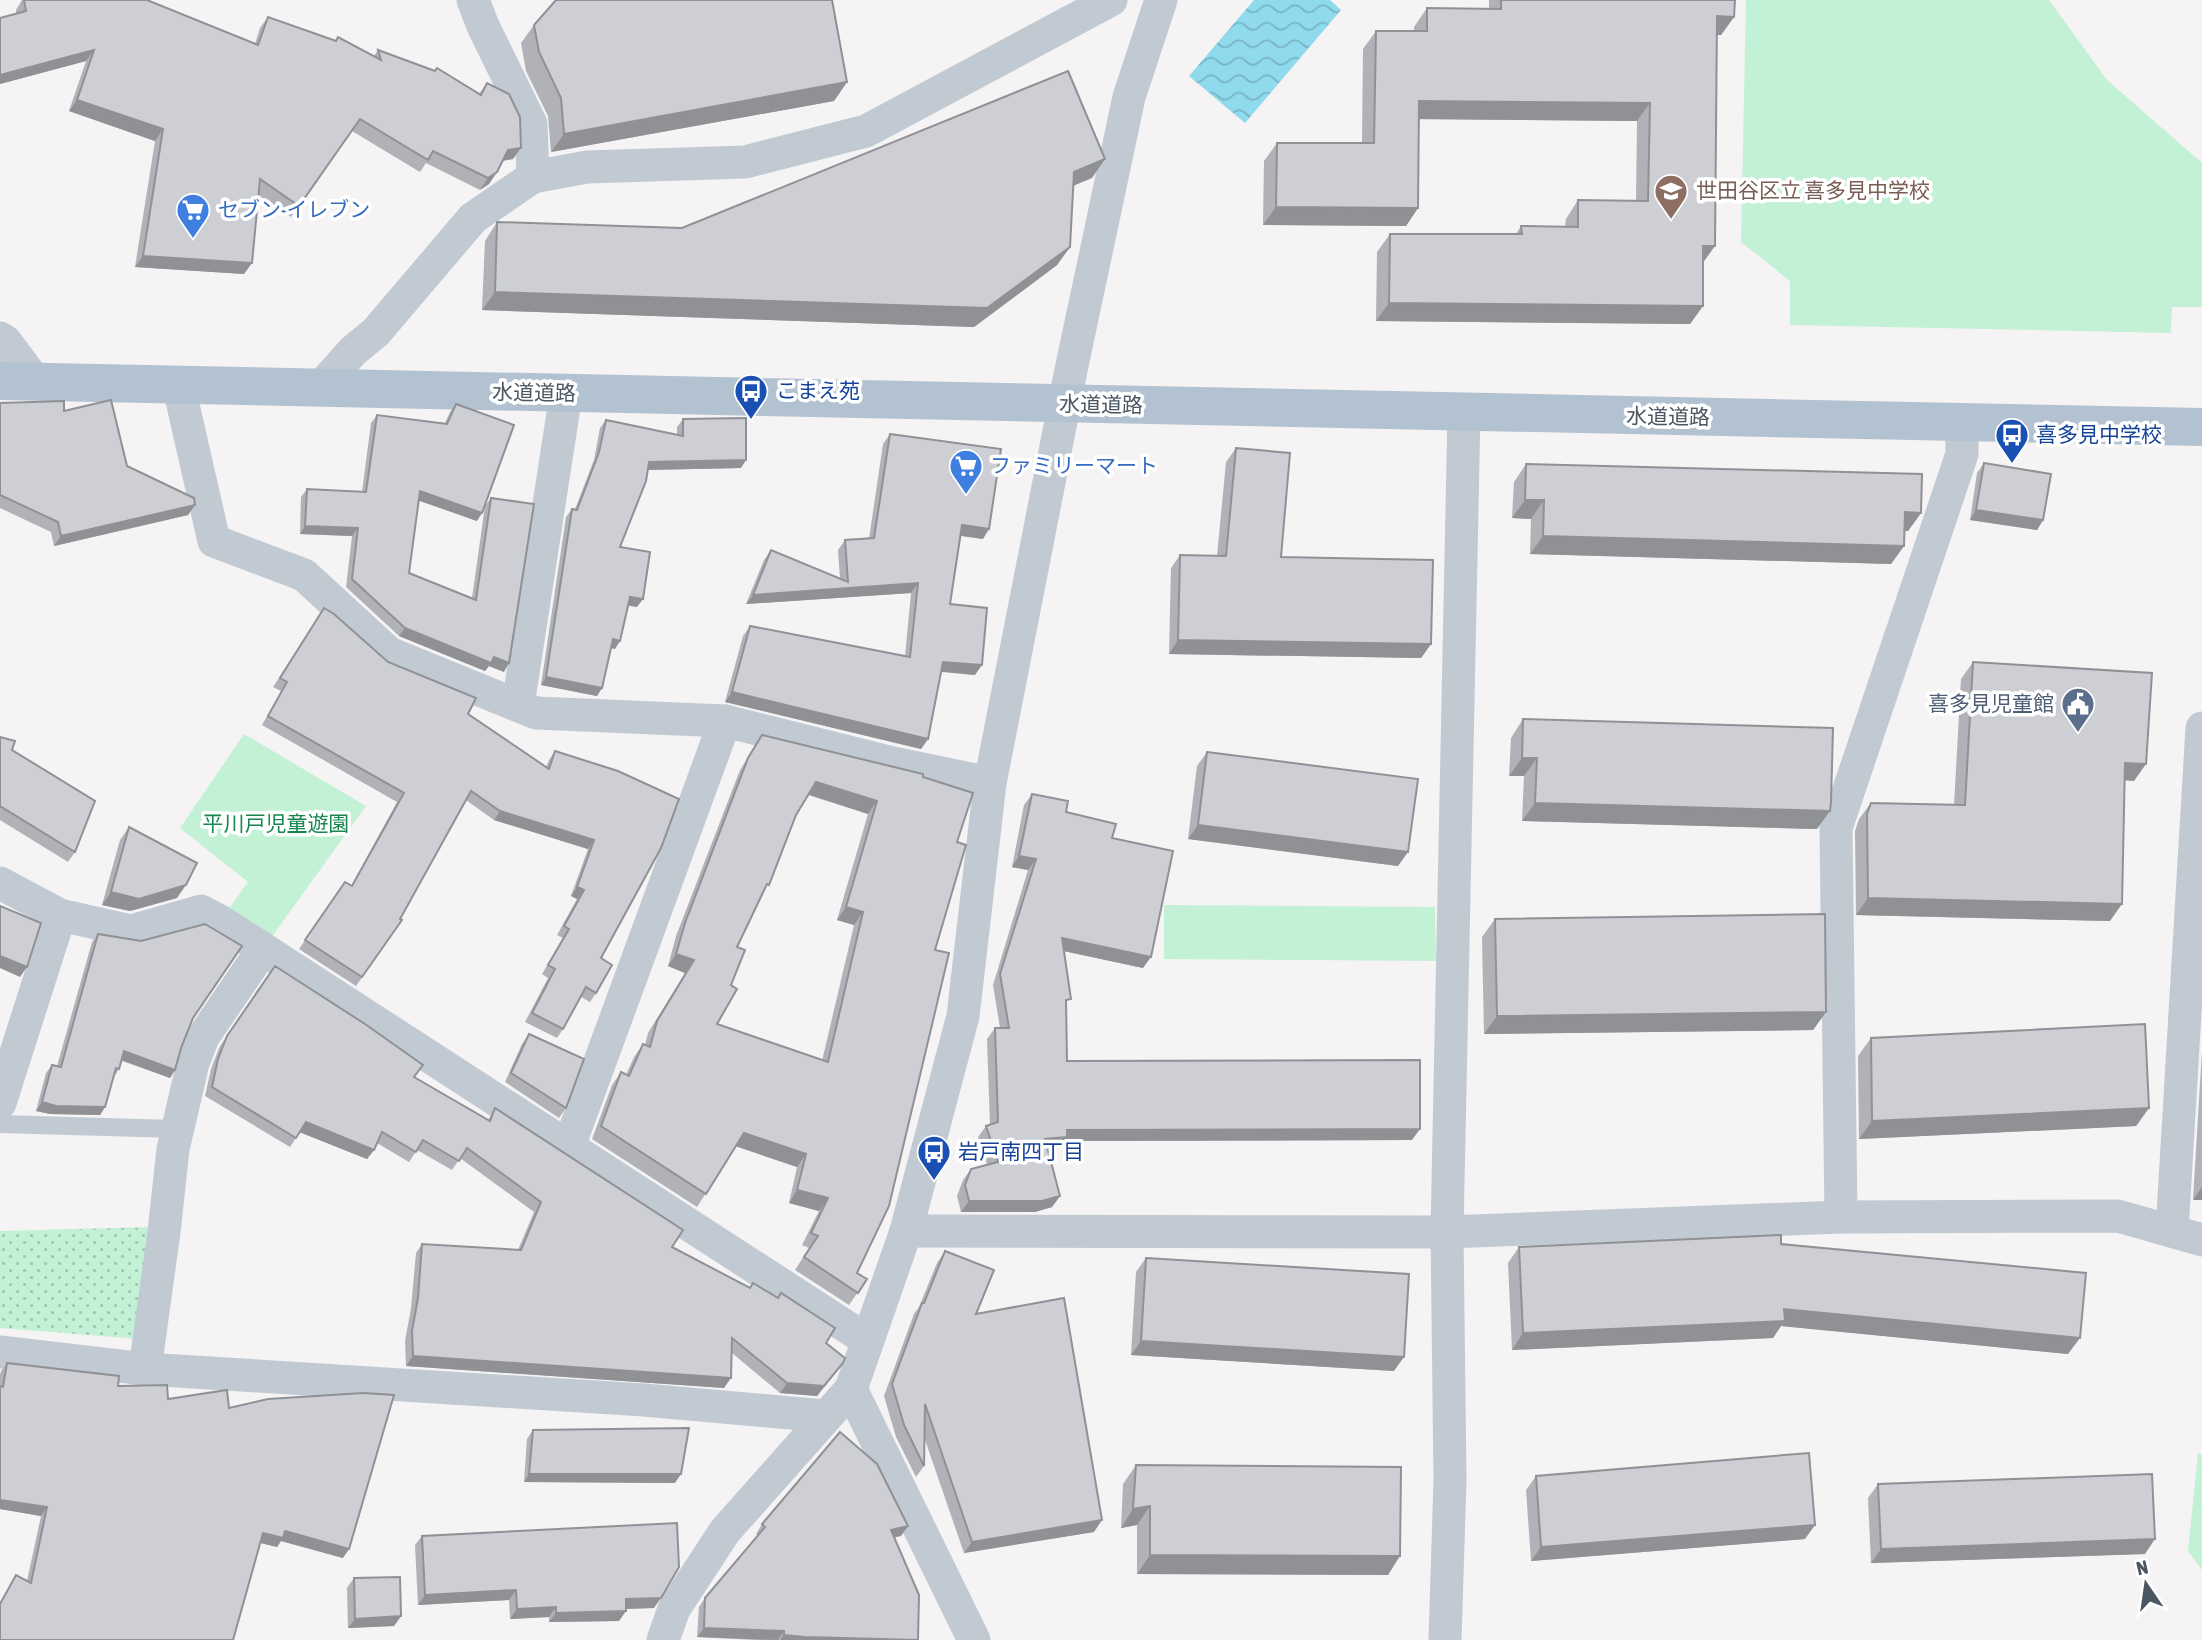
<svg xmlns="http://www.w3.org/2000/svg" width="2202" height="1640" font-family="'Asap Condensed','Noto Sans JP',sans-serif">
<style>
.grass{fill:url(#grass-dots)}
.park{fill:#c3f1d5}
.water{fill:url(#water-waves)}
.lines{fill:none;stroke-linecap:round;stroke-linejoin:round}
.service{stroke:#c1cad2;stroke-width:18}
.minor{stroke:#c1cad2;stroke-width:33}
.primary{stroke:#b3c2d1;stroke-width:38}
.wall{fill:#b0b2b7;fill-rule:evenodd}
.shaded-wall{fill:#909195}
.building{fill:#cdcfd5;stroke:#909195;stroke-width:2;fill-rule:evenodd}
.labels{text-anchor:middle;stroke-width:7;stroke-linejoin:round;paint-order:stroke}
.education-label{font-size:21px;fill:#785e54;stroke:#fff;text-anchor:start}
.shop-label{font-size:21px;fill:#366cbe;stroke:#fff;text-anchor:start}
.transit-label{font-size:21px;fill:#164399;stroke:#fff;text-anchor:start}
.street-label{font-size:21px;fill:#4a5661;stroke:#fff}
.service-label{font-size:21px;fill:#4e5e75;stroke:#fff;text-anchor:end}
.park-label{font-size:21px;fill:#17864f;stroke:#fff}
</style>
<defs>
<pattern id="grass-dots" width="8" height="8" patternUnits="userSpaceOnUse" patternTransform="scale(1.75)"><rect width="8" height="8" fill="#c3f1d5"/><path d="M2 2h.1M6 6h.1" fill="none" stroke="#a0c6b0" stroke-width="1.8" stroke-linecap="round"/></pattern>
<pattern id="water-waves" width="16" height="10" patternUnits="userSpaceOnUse" patternTransform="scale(1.75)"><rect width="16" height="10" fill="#90daee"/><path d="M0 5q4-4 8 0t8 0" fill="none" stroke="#78b4c4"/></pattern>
</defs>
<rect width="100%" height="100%" fill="#f5f3f3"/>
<polygon class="grass" points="155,1227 139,1339 0,1328 0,1231"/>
<g class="park">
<polygon points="1746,0 2049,0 2107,80 2202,163 2202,307 2172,307 2171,333 1790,325 1790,281 1741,242"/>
<polygon points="244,734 366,806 263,949 220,921 248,882 180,828"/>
<polygon points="1164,905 1435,907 1436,961 1164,959"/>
<polygon points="2198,1453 2202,1455 2202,1570 2188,1551"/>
</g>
<polygon class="water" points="1254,0 1330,0 1341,10 1245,123 1189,76"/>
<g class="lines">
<polyline class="service" points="0,1124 176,1129"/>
<g class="minor">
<polyline points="473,0 483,26 531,124 533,177"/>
<polyline points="0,338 6,342 35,381"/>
<polyline points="178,383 214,541 304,575 389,653 536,713 725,721 893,763 990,783"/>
<polyline points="320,388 353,351 376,332 473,218 533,177 587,167 745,162 866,131 1111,0"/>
<polyline points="518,705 566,394"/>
<polyline points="0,883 60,915 131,931 201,911 220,921 867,1340"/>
<polyline points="0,1103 60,915"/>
<polyline points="569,1146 725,721"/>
<polyline points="1841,1217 1836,828 1962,454 1962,423"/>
<polyline points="906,1231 1447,1232 1841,1217 2118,1216 2202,1240"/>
<polyline points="2172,1231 2202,728"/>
<polyline points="0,1352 145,1369 644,1400 825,1416"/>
<polyline points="145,1369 164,1232 173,1149 193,1063 203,1037 263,949"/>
<polyline points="851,1389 974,1640"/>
<polyline points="663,1640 674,1609 725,1531 851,1389 906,1231 963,1016 990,783 1071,370 1129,97 1161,0"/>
<polyline points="1445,1640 1450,1480 1447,1232 1464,412"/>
</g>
<polyline class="primary" points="0,381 2202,427"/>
</g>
<g class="wall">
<polygon points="22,0 147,0 255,44 260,28 268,17 374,56 378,50 479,94 487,83 513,159 503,161 489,184 480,190 426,163 420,172 352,131 291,217 258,195 244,274 135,267 155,141 69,111 86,61 0,84 0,18 16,14 16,10"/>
<polygon points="1489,0 1735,0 1734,17 1721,35 1717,35 1703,262 1703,306 1690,324 1376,321 1377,252 1390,234 1516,234 1521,226 1565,227 1566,219 1578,200 1636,201 1637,121 1419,119 1418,208 1406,226 1263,225 1264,161 1277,143 1362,143 1363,49 1376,31 1414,31 1414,27 1427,8 1489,9"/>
<polygon points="534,25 847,82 834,101 551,152 548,116 526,71 521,43"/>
<polygon points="1092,178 1073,185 1070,247 1057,265 974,327 482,310 485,241 497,222 682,228"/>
<polygon points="0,403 64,411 127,466 195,505 188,515 54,546 51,532 0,508"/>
<polygon points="456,404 477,521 419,500 409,573 472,598 485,506 491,498 504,672 489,666 485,671 399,636 346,587 352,536 300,534 301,497 307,489 362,492 371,423 377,415 445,423 450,412"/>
<polygon points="683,419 741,468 648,470 620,547 637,607 628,605 615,649 611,648 602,688 597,696 541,685 566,517 572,509 575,509 594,460 600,428 606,420 677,435 677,427"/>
<polygon points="890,434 983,539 961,536 950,604 975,675 941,672 928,739 921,749 725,702 743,636 750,626 905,656 911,593 746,604 764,560 771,550 840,579 838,550 845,540 869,539 883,444"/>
<polygon points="1236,448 1281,557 1431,644 1421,658 1169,654 1171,568 1180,555 1217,556 1226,462"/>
<polygon points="1984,463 2043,520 2037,530 1970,520 1977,473"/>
<polygon points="1526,464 1921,513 1908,531 1904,531 1904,546 1891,564 1530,554 1531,519 1512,518 1514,482"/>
<polygon points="324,608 388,662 468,714 546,767 549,760 555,751 618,771 601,958 596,993 590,1002 581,997 563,1029 557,1038 525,1022 548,978 542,974 563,938 557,935 577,899 571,896 588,849 494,820 466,800 400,919 402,920 356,986 299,949 345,882 351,886 397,802 262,725 281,691 273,687"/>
<polygon points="1973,662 2134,781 2125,780 2110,921 1856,915 1855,831 1859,819 1871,803 1954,805 1961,679"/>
<polygon points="1523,719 1817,829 1522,821 1524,776 1509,776 1511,738"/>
<path d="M762,735L923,777L957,842L935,950L857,1273L867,1279L849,1305L795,1270L809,1248L802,1245L819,1211L789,1203L797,1167L736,1146L697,1207L592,1139L612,1085L621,1072L626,1075L634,1057L643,1044L645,1045L648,1033L685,973L668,966L676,936L740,770ZM808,795L868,814L837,920L854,925L822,1061L717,1024L737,947L761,896L796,815Z"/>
<polygon points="0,737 12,750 75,852 68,862 0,820"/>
<polygon points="1207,752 1398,866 1188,839 1197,766"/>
<polygon points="1032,794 1066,812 1112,838 1143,968 1064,951 1067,1061 1412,1140 1065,1141 1060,1148 1048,1149 1060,1196 1052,1207 1035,1212 961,1212 957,1196 963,1180 971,1169 987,1164 978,1137 986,1126 990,1125 987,1039 995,1028 1000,1028 993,985 1028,870 1012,867 1024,805"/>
<polygon points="129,827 177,898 130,911 102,905 120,840"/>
<polygon points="1495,919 1826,1012 1813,1030 1484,1034 1482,937"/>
<polygon points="98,934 193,1018 170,1078 122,1061 119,1069 114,1077 105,1107 100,1115 50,1114 36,1111 46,1073 52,1065 57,1066 92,942"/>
<polygon points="275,966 414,1077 488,1120 495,1108 672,1247 826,1343 843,1363 836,1372 817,1396 780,1393 732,1353 724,1388 406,1366 405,1341 411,1308 416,1253 422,1244 518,1250 534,1212 460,1158 452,1170 417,1150 409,1162 377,1143 374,1150 367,1159 300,1132 290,1147 205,1096 211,1069 220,1046"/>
<polygon points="529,1034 566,1108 559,1118 505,1082 522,1044"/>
<polygon points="1871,1038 2149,1108 2136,1126 1859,1139 1858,1056"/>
<polygon points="2202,1051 2202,1200 2193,1200"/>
<polygon points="1781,1244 2068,1354 1781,1326 1773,1338 1512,1350 1508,1263 1519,1247"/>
<polygon points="945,1251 976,1314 1094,1532 964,1553 924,1437 924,1466 916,1477 896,1437 884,1396 914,1314 919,1307 937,1263"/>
<polygon points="1146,1258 1394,1371 1131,1355 1136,1272"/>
<polygon points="7,1363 118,1386 168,1399 229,1408 343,1558 281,1541 277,1547 260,1543 0,1640 0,1602 16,1575 27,1581 41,1516 0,1509 0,1375 1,1371"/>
<polygon points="533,1430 675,1483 524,1482 527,1439"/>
<polygon points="1136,1465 1388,1575 1137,1574 1137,1525 1121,1528 1123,1484"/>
<polygon points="1536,1476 1805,1539 1531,1561 1526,1490"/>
<polygon points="1878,1484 2145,1554 1871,1563 1868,1498"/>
<polygon points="762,1524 901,1536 895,1537 918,1640 755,1640 697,1637 699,1607 705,1598 758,1535 756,1534"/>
<polygon points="422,1536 654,1608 626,1609 619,1621 549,1622 549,1617 510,1619 509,1600 418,1605 415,1545"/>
<polygon points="354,1578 401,1616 394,1626 348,1628 347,1588"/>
</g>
<g class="shaded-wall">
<polygon points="1717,16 1734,17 1721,35 1704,35"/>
<polygon points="94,50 86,61 0,84 0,75"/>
<polygon points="847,82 834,101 551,152 564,134"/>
<polygon points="77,100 163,129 155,141 69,111"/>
<polygon points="1419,101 1650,103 1637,121 1406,119"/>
<polygon points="521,148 513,159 500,161 508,150"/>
<polygon points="1105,159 1092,178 1061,191 1074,172"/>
<polygon points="497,172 489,184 480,190 488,178"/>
<polygon points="1276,207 1418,208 1406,226 1263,225"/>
<polygon points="1703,246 1715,246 1702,264"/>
<polygon points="1070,247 1057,265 974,327 482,310 495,292"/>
<polygon points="143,256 252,263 244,274 135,267"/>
<polygon points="1389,303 1703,306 1690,324 1376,321"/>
<polygon points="746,460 741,468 644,470 649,462"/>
<polygon points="420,491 482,513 477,521 414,499"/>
<polygon points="1525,500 1544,500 1531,519 1512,518"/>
<polygon points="195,505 188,515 54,546 61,536"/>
<polygon points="1976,510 2043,520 2037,530 1970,520"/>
<polygon points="1905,512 1921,513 1908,531 1892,531"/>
<polygon points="962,525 989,529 983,539 956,535"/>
<polygon points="305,526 358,528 352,536 300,534"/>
<polygon points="1543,536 1904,546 1891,564 1530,554"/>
<polygon points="918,583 911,593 746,604 753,595"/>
<polygon points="630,597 643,599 637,607 624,605"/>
<polygon points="405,628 494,657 509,663 504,672 489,666 485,671 399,636"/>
<polygon points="613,639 620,641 615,649 608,647"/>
<polygon points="1178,640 1431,644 1421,658 1169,654"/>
<polygon points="943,662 982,665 975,675 936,671"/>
<polygon points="546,677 602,688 597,696 541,685"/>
<polygon points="732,692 928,739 921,749 725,702"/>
<polygon points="1522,758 1537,758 1524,776 1509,776"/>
<polygon points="2125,763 2146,764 2134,781 2113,779"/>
<polygon points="816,782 877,801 868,814 807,794"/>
<polygon points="1535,803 1830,811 1817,829 1522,821"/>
<polygon points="500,811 594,840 588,849 494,820"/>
<polygon points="1198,825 1408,852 1398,866 1188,839"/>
<polygon points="1019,856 1036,859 1028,870 1012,867"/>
<polygon points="186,885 177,898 130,911 102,905 111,892"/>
<polygon points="577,887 584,890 577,899 571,896"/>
<polygon points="1868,898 2122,904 2110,921 1856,915"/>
<polygon points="846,907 863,912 854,925 837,920"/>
<polygon points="1062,938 1151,957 1143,968 1054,949"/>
<polygon points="676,954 694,960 685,973 668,966"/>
<polygon points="0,956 27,967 20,977 0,968"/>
<polygon points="1826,1012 1813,1030 1484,1034 1497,1016"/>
<polygon points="124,1051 175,1070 170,1078 119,1059"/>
<polygon points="42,1102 105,1107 100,1115 50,1114 36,1111"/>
<polygon points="2149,1108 2136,1126 1859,1139 1872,1121"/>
<polygon points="306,1122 374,1150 367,1159 299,1132"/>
<polygon points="1420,1129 1412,1140 1065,1141 1060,1148 1038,1150 1045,1139 1067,1130"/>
<polygon points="744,1133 806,1154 797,1167 735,1146"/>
<polygon points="2202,1187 2202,1200 2193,1200"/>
<polygon points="797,1190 828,1198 819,1211 789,1203"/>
<polygon points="1060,1196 1052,1207 1035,1212 961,1212 969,1201"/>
<polygon points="1784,1309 2080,1338 2068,1354 1781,1326 1773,1338 1512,1350 1523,1333"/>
<polygon points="1141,1341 1404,1357 1394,1371 1131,1355"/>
<polygon points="413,1356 731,1378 724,1388 406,1366"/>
<polygon points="843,1363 817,1396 780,1393 787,1383"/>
<polygon points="529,1474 681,1474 675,1483 524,1482"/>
<polygon points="0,1500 47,1507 41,1516 0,1509"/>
<polygon points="1150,1506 1137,1525 1121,1528 1133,1509"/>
<polygon points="1102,1520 1094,1532 964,1553 972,1542"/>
<polygon points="1815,1525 1805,1539 1531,1561 1541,1547"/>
<polygon points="908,1526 901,1536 885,1539 891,1530"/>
<polygon points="285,1531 349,1549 343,1558 281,1541 277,1547 257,1542 263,1533"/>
<polygon points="2155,1539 2145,1554 1871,1563 1881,1549"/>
<polygon points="1150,1555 1400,1556 1388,1575 1137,1574"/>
<polygon points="516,1590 509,1600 418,1605 425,1595"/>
<polygon points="661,1598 654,1608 620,1609 626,1599"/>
<polygon points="556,1607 549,1617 510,1619 517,1609"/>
<polygon points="626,1611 619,1621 549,1622 556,1613"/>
<polygon points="401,1616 394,1626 348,1628 355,1619"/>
<polygon points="704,1628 784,1631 778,1640 697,1637"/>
<polygon points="784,1635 913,1640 780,1640"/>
</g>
<g class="building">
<polygon points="24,0 147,0 258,45 268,17 336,41 338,37 381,60 378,50 435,71 437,68 481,95 487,83 509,94 520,117 521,148 508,150 497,172 488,178 433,151 428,160 360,119 299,206 260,179 252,263 143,256 163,129 77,100 94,50 0,75 0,18 26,11"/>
<polygon points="556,0 832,0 847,82 564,134 561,98 539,52 534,25"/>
<polygon points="1501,0 1735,0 1734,17 1717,16 1715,246 1703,246 1703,306 1389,303 1390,234 1522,234 1521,226 1578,227 1578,200 1648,201 1650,103 1419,101 1418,208 1276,207 1277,143 1374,143 1376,31 1427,31 1427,8 1501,9"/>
<polygon points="1068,71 1105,159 1074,172 1070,247 987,308 495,292 497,222 682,228"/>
<polygon points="111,400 127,466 194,498 195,505 61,536 58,522 0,495 0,403 64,401 64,411"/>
<polygon points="456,404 514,425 482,513 420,491 409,573 476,600 491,498 534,504 509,663 494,657 491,663 405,628 352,579 358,528 305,526 307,489 366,492 377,415 447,424"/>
<polygon points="746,418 746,460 649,462 646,481 620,547 650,552 643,599 630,597 620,641 613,639 602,688 546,677 572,509 577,510 599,452 606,420 683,436 683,419"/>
<polygon points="890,434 1001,449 989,529 962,525 950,604 987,608 982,665 943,662 928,739 732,692 750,626 910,657 918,583 753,595 771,550 848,582 845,540 874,538"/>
<polygon points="1236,448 1290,453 1281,557 1433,560 1431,644 1178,640 1180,555 1226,556"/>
<polygon points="1984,463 2051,474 2043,520 1976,510"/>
<polygon points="1526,464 1922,474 1921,513 1905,512 1904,546 1543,536 1544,500 1525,500"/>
<polygon points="324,608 334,614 388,662 476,698 468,714 549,769 555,751 618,771 679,799 661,848 601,958 612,965 596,993 586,987 563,1029 532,1013 555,969 548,965 569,929 564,926 584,890 577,887 594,840 500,811 471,791 400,919 402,920 362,977 305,940 345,882 352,886 404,793 268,716 287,682 280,678"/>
<polygon points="1973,662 2152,673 2146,764 2125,763 2122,904 1868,898 1867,814 1871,803 1965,805"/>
<polygon points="1523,719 1833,728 1831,802 1830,811 1535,803 1537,758 1522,758"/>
<path d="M762,735L923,774V777L973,793L957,842L966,845L935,950L949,953L889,1206L857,1273L867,1279L858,1293L804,1257L818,1236L811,1233L828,1198L797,1190L806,1154L744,1133L706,1194L601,1126L621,1072L629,1076L643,1044L650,1047L657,1021L694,960L676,954L685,923L748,758ZM816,782L877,801L846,907L863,912L828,1062L717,1024L737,989L731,985L745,950L737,947L767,884L769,885L796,815Z"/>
<polygon points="0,737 15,741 12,750 95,801 75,852 0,806"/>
<polygon points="1207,752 1418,779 1408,852 1198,825"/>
<polygon points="1032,794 1068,801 1066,812 1116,824 1112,838 1173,851 1151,957 1062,938 1071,999 1066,1000 1067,1061 1420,1060 1420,1129 1067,1130 1067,1137 1045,1139 1060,1196 1042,1201 969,1201 965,1185 971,1169 998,1162 986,1126 998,1122 995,1028 1009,1028 1000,974 1036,859 1019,856"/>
<polygon points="129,827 197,863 186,885 139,899 111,892"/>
<polygon points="0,906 41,923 27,967 0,956"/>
<polygon points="1825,914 1826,1012 1497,1016 1495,919"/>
<polygon points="205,924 242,946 193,1018 181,1048 175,1070 124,1051 119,1069 116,1068 105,1107 56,1106 42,1102 52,1065 61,1067 98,934 141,941"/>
<polygon points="275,966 365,1024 423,1065 414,1077 490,1121 495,1108 683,1230 672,1247 750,1288 753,1283 778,1298 781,1293 835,1328 826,1343 845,1358 843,1363 824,1386 787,1383 732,1338 731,1378 413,1356 412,1331 418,1298 422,1244 521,1250 541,1202 467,1148 459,1161 423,1140 416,1152 382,1132 374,1150 306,1122 296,1138 212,1087 218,1059 227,1036"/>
<polygon points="2145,1024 2149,1108 1872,1121 1871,1038"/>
<polygon points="529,1034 584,1059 566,1108 511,1073"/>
<polygon points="1781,1235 1781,1244 2086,1273 2080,1338 1784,1309 1785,1321 1523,1333 1519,1247"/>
<polygon points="945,1251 994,1270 976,1314 1064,1298 1102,1520 972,1542 925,1404 924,1466 904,1425 892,1384 922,1303 924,1303"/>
<polygon points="1146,1258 1409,1274 1404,1357 1141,1341"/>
<polygon points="7,1363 119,1376 118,1386 167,1385 168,1399 227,1390 229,1408 268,1399 363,1393 394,1395 349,1549 285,1531 283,1538 263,1533 233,1640 0,1640 0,1604 16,1575 31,1583 47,1507 0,1500 0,1386 3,1387"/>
<polygon points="689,1428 681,1474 529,1474 533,1430"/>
<polygon points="840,1432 877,1464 908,1526 891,1530 919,1595 918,1640 805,1637 784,1635 784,1631 704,1628 705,1598 765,1527 762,1524"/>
<polygon points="1809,1453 1815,1525 1541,1547 1536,1476"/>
<polygon points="1136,1465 1401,1467 1400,1556 1150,1555 1150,1506 1133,1509"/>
<polygon points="2152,1474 2155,1539 1881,1549 1878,1484"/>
<polygon points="677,1523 679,1567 661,1598 626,1599 626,1611 556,1613 556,1607 517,1609 516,1590 425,1595 422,1536"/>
<polygon points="400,1577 401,1616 355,1619 354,1578"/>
</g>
<defs>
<symbol id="school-pin" viewBox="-11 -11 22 30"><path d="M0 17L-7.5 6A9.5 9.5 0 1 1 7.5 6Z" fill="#8d6e63" stroke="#fff"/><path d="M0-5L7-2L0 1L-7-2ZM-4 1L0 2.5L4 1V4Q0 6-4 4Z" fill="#fff"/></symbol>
<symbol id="supermarket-pin" viewBox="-11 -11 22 30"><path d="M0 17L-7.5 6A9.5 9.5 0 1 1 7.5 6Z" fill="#3f7fe0" stroke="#fff"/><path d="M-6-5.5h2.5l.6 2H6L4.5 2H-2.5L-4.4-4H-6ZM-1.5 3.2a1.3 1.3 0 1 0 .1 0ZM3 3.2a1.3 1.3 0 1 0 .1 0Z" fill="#fff"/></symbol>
<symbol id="bus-pin" viewBox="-11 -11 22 30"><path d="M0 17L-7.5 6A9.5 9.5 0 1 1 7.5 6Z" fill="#1a4fb4" stroke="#fff"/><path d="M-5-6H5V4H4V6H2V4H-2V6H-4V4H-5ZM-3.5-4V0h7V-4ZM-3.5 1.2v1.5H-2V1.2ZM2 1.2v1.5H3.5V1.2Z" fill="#fff"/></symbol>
<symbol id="civic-pin" viewBox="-11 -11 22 30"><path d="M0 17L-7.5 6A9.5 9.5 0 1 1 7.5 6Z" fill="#5c6f8a" stroke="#fff"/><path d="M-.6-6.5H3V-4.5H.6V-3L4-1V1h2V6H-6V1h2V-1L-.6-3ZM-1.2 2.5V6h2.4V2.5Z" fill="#fff"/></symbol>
</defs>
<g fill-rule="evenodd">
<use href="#school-pin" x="1652" y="172" width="38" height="52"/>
<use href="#supermarket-pin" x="174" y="191" width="38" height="52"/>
<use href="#bus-pin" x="732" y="372" width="38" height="52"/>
<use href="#bus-pin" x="1993" y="416" width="38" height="52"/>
<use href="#supermarket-pin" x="947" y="447" width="38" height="52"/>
<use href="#civic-pin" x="2059" y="685" width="38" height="52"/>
<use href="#bus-pin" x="915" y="1133" width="38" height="52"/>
</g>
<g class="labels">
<g class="education-label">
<text x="1696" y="198">世田谷区立 喜多見中学校</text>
</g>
<g class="shop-label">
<text x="218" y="217">セブン-イレブン</text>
<text x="990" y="473">ファミリーマート</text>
</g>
<g class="transit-label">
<text x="776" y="398">こまえ苑</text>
<text x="2036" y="442">喜多見中学校</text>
<text x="958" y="1159">岩戸南四丁目</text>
</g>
<g class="street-label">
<text transform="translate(534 393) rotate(1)" y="7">水道道路</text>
<text transform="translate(1101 405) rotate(1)" y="7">水道道路</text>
<text transform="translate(1668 417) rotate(1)" y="7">水道道路</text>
</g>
<g class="service-label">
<text x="2054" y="711">喜多見児童館</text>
</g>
<g class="park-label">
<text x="276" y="831">平川戸児童遊園</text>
</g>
</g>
<g transform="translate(2146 1584) rotate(347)" stroke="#ffffff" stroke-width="5" paint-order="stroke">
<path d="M0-5L12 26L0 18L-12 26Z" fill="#4a5661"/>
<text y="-10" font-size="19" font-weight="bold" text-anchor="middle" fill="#4a5661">N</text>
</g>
</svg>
